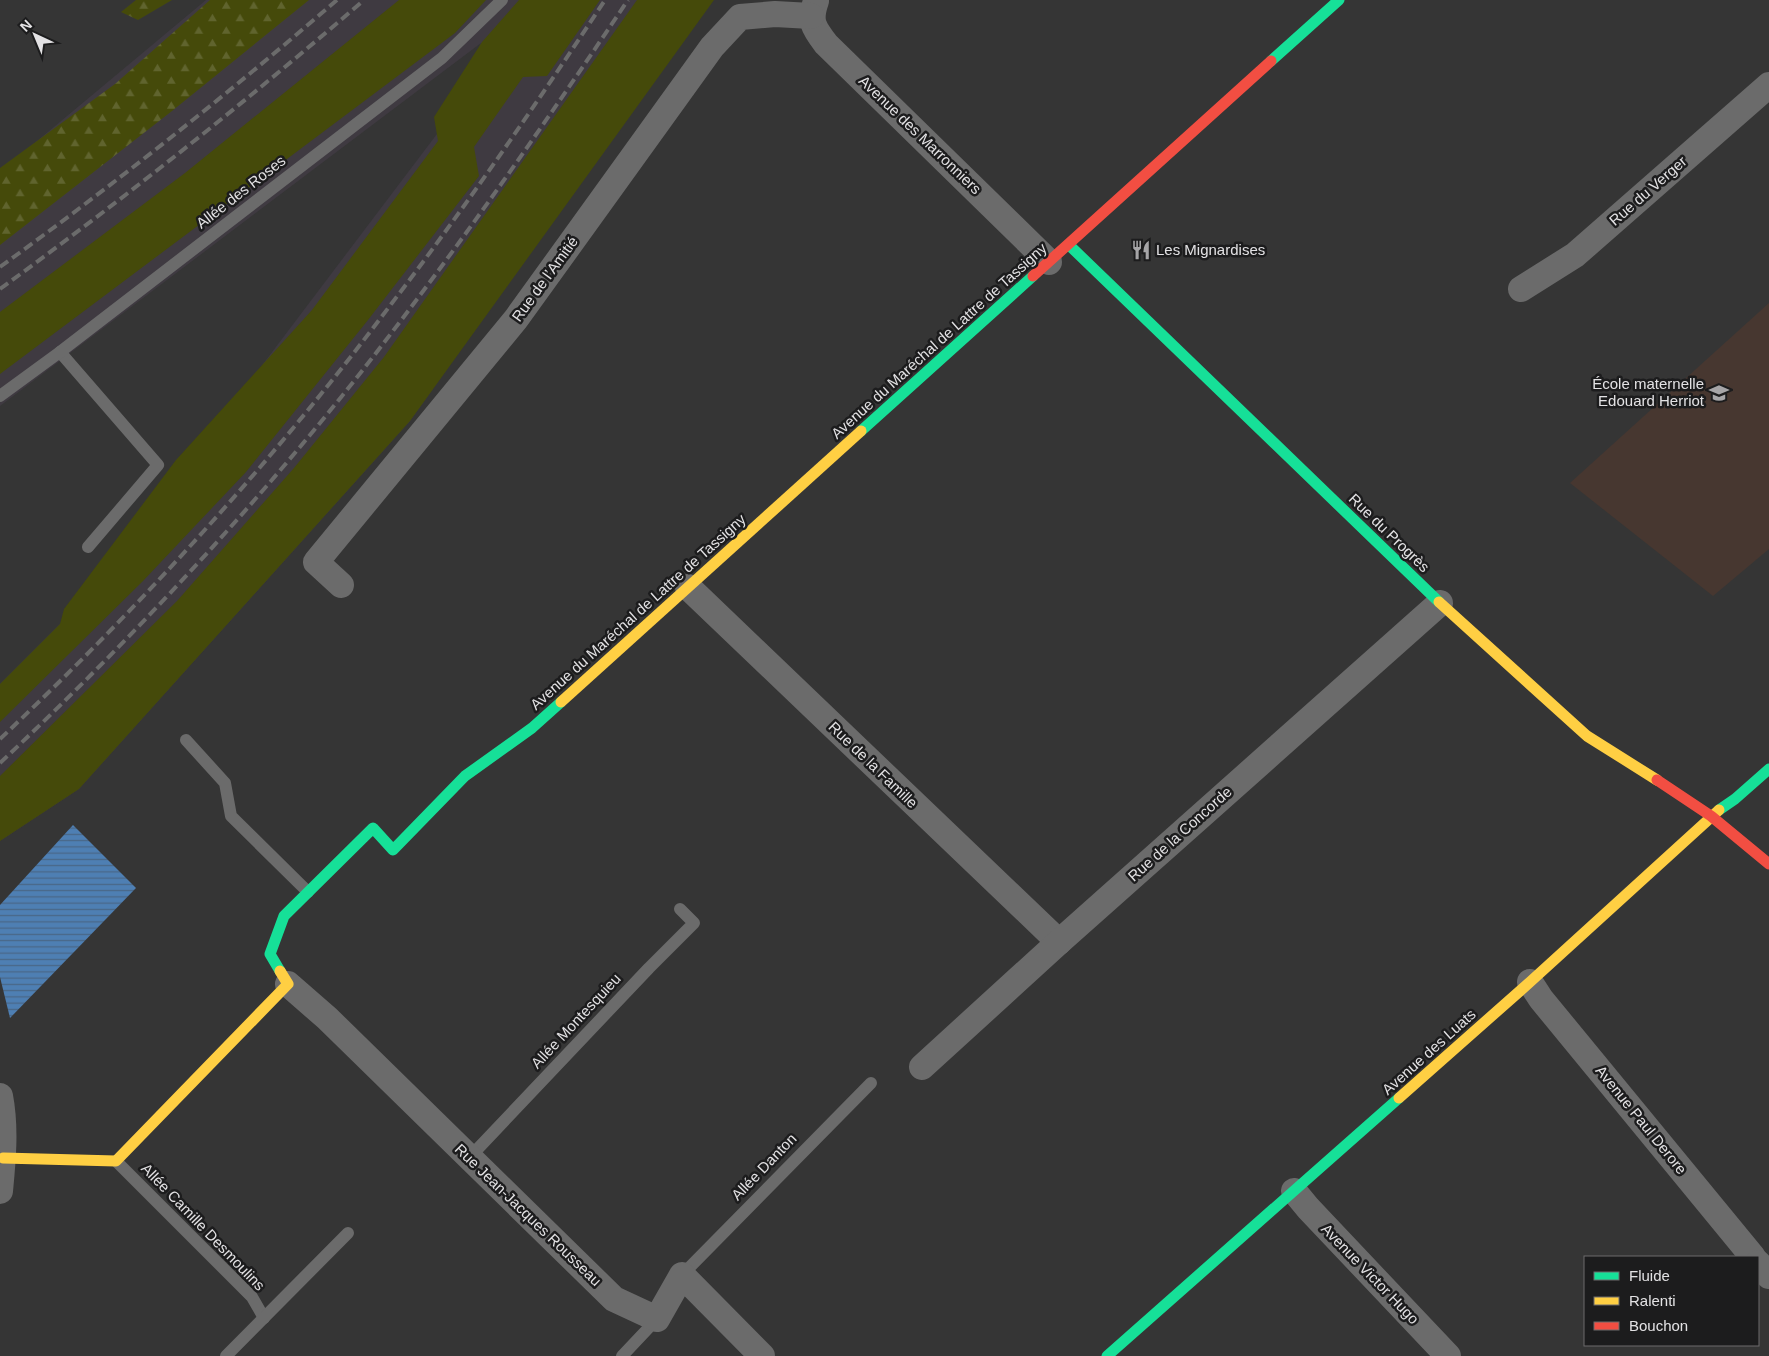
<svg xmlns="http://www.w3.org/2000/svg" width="1769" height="1356" font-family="Helvetica,sans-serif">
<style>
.built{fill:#3f3a41}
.education{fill:#473730}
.green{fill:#454a0a}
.forest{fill:url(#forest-firs)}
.water{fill:url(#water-rules)}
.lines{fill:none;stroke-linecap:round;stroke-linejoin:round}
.lane{stroke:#6b6b6b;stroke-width:12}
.street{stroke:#6b6b6b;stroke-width:26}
.fast{stroke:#16e098;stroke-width:11}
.slow{stroke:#ffcf43;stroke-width:11}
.jam{stroke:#f24e42;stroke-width:11}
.rail{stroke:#6b6b6b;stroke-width:4;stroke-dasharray:10 5;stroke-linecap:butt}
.labels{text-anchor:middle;stroke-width:5;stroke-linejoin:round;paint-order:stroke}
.street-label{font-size:15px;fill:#e3e2e4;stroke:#1c1c1d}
.poi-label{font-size:15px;fill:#e3e2e4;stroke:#1c1c1d;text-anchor:start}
</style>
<defs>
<pattern id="forest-firs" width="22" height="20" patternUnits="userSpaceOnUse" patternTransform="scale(1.25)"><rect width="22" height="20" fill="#454a0a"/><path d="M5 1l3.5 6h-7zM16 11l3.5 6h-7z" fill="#60642e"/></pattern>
<pattern id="water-rules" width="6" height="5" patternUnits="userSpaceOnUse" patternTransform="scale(1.25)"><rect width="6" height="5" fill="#4e7fb3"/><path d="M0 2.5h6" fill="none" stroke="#4a6787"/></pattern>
</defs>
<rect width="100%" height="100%" fill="#353535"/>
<polygon class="built" points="206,0 709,0 410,421 79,789 0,841 0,684 86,598 443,126 481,43 0,406 0,172"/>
<polygon class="education" points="1769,303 1769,549 1713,596 1570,483"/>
<g class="green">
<polygon points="399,0 486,0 455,33 0,374 0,312 185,173"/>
<polygon points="519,0 600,0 547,76 523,77 474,147 479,176 368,320 246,472 143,581 0,722 0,684 60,624 64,609 176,460 312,310 438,141 434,117 482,42"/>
<polygon points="637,0 714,0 410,421 79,789 0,841 0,776 177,601 294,468 384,357"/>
</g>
<g class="forest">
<polygon points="136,0 172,0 138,20 121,12"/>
<polygon points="210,0 309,0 172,111 0,245 0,168 115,84"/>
</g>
<polygon class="water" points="73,825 136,888 10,1018 0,977 0,905"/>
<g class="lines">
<g class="lane">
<polyline points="60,352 158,465 88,547"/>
<polyline points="0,396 60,352 442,58 502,0"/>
<polyline points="186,740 225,783 231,816 308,892"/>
<polyline points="469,1158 649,968 694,923 680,909"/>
<polyline points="116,1161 252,1297 264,1318"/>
<polyline points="682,1275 871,1083"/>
<polyline points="226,1356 348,1233"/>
<polyline points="622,1356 657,1319"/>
</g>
<g class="street">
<path d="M816,1C809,21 813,27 826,44L1049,262"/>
<polyline points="1521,289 1575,255 1769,85"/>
<polyline points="341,585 316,562 516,319 712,47 740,17 775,14 811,16"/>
<polyline points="688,587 1059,942"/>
<polyline points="1530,982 1541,999 1753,1257"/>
<polyline points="288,984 327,1018 614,1299 657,1319 682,1275 762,1356"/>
<polyline points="922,1067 1059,942 1440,603"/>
<path d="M0,1096C6,1127 3,1160 0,1191"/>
<polyline points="1294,1191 1308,1208 1448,1356"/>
<polyline points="1758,1263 1769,1276"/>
</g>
<g class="fast">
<polyline points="1271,61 1339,0"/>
<polyline points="1069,245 1439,602"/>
<polyline points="861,431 1033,276"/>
<polyline points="1719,810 1735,799 1769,769"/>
<polyline points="280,971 270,954 284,916 373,828 393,850 465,776 532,728 561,702"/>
<polyline points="1107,1356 1399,1098"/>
</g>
<g class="slow">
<polyline points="1439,602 1587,736 1657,780"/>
<polyline points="561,702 861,431"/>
<polyline points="1399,1098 1530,982 1719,810"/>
<polyline points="3,1158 116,1161 288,984 280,971"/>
</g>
<g class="jam">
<polyline points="1033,276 1271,61"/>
<polyline points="1657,780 1711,816 1769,864"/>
</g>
<g class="rail">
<path d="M0,267C116,183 228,94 337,0"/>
<path d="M0,289C125,198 247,101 364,0"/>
<path d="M0,739C142,605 275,459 392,303C467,205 537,103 605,0"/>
<path d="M0,763C128,643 249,513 358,376C454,254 542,128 628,0"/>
</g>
</g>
<defs>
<symbol id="restaurant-bare" viewBox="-9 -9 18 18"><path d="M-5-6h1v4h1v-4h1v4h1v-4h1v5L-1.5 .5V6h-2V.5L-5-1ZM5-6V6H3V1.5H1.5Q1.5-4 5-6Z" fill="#a6a5a7" stroke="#1c1c1d" stroke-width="2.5" paint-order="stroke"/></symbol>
<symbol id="school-bare" viewBox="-9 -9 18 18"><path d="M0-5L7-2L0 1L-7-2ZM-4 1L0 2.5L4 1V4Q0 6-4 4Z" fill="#a6a5a7" stroke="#1c1c1d" stroke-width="2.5" paint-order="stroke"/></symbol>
</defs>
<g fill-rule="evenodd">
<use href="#restaurant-bare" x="1127" y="236" width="28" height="28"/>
<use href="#school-bare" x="1705" y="379" width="28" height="28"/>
</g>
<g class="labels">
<g class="street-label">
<text transform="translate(920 135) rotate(44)" y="5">Avenue des Marronniers</text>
<text transform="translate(1648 191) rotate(-41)" y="5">Rue du Verger</text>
<text transform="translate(241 192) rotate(-38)" y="5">Allée des Roses</text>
<text transform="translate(545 279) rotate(-54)" y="5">Rue de l’Amitié</text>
<text transform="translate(939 341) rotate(-42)" y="5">Avenue du Maréchal de Lattre de Tassigny</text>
<text transform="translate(1389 533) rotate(44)" y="5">Rue du Progrès</text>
<text transform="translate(638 612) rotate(-42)" y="5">Avenue du Maréchal de Lattre de Tassigny</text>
<text transform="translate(873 765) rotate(44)" y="5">Rue de la Famille</text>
<text transform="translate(1180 834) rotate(-42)" y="5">Rue de la Concorde</text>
<text transform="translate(576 1021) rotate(-47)" y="5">Allée Montesquieu</text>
<text transform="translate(1429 1052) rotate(-42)" y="5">Avenue des Luats</text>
<text transform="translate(1641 1120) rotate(51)" y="5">Avenue Paul Derore</text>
<text transform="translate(764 1167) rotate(-46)" y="5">Allée Danton</text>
<text transform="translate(528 1215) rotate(44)" y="5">Rue Jean-Jacques Rousseau</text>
<text transform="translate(203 1227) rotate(46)" y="5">Allée Camille Desmoulins</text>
<text transform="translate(1370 1274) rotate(46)" y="5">Avenue Victor Hugo</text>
</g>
<g class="poi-label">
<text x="1156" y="255">Les Mignardises</text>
<text x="1704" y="389" text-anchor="end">École maternelle<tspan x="1704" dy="17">Edouard Herriot</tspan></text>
</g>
</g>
<rect x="1584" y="1256" width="175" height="90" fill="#1c1c1d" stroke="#6c6b6d"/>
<rect x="1594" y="1272" width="25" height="8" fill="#16e098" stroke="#6c6b6d"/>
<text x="1629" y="1281" font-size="15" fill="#e3e2e4">Fluide</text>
<rect x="1594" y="1297" width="25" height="8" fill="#ffcf43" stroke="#6c6b6d"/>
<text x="1629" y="1306" font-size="15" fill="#e3e2e4">Ralenti</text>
<rect x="1594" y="1322" width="25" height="8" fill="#f24e42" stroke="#6c6b6d"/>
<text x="1629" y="1331" font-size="15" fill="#e3e2e4">Bouchon</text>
<g transform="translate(35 35) rotate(316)" stroke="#1c1c1d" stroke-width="4" paint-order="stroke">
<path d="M0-4L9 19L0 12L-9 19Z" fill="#e3e2e4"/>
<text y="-8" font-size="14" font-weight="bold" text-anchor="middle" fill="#e3e2e4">N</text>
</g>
</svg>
